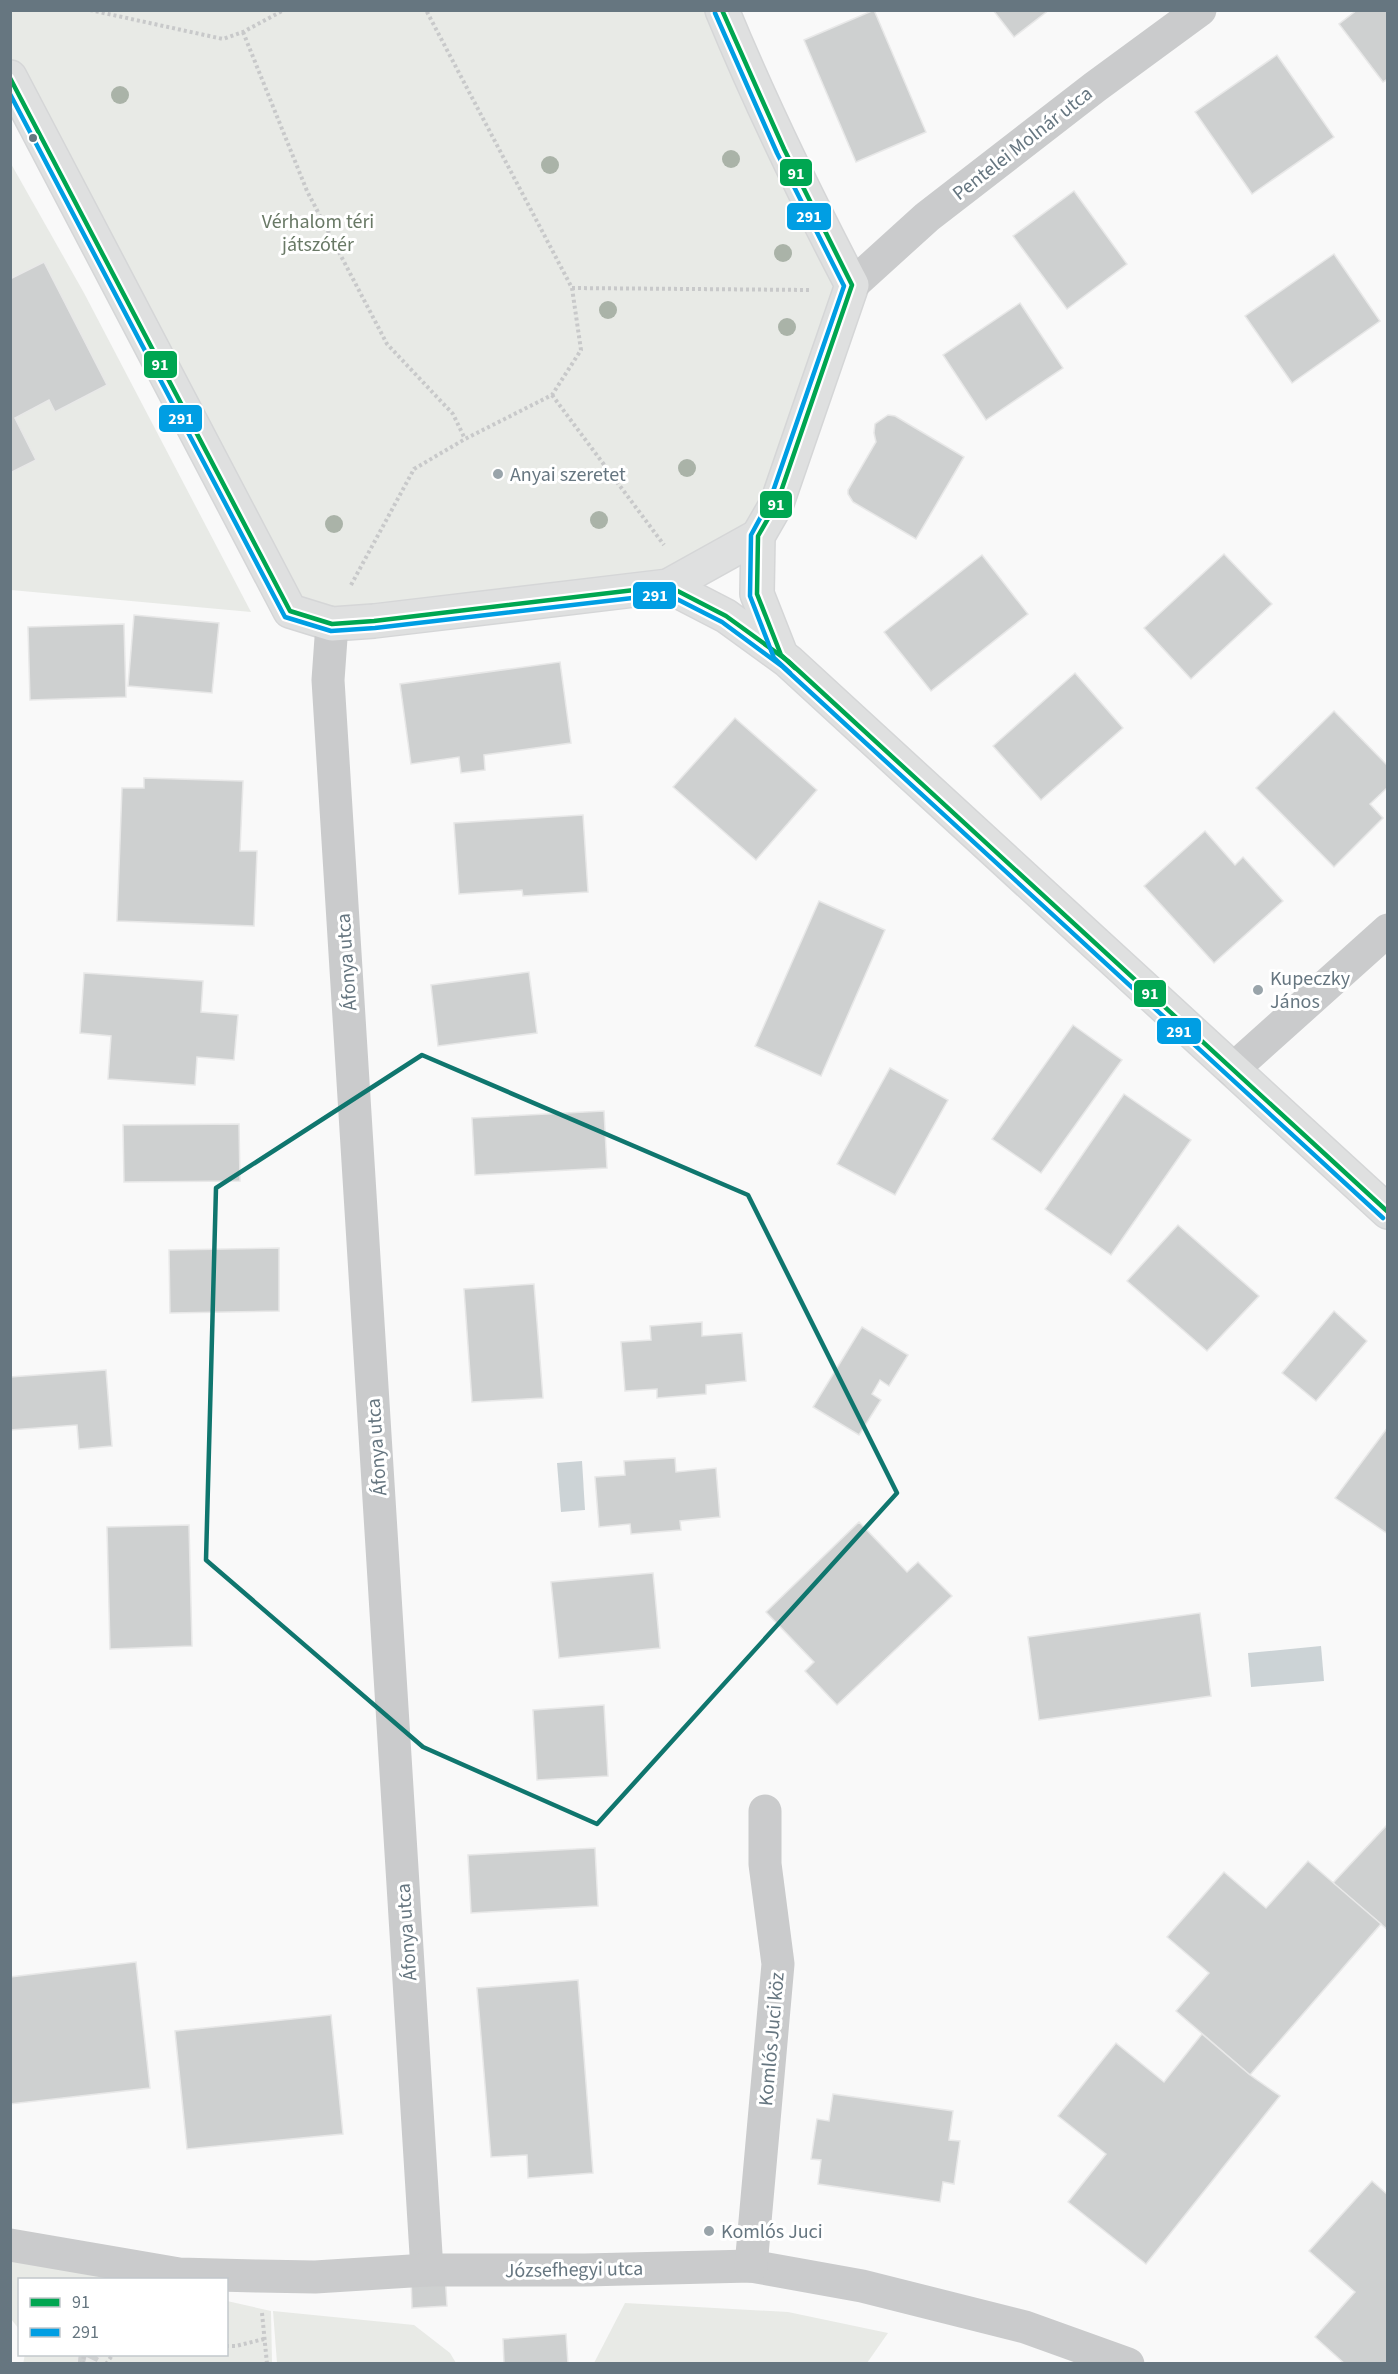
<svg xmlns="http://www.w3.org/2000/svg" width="1398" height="2374" font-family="'Source Sans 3',sans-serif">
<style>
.green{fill:#e8eae6}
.water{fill:#ccd3d6}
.building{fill:#ced0d0;stroke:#e8e8e8;stroke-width:1.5}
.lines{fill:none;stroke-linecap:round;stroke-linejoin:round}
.secondary-casing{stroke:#d5d6d7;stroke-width:36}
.path{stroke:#c8c9ca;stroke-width:4;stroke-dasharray:3 3;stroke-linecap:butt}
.street{stroke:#cacbcc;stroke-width:33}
.secondary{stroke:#dfe0e0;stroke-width:33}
.bus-1-casing{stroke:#fff;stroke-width:9}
.bus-2-casing{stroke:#fff;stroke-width:9}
.bus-1{stroke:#00a651;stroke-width:4.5}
.bus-2{stroke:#009ee3;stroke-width:4.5}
.tree{fill:#aab3a8}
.marked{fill:none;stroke:#0f766e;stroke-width:4.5;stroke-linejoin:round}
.bus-dot{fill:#667680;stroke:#fff;stroke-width:2}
.poi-dot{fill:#99a4aa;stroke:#fff;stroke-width:2}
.labels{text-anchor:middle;stroke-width:6;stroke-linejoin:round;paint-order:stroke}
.street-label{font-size:20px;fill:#667680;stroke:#fff}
.park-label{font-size:20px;fill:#697966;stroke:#fff}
.poi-label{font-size:20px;fill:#667680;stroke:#fff;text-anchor:start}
.line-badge{stroke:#fff;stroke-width:2}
.badge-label{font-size:16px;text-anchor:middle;font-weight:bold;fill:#fff}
</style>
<rect width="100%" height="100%" fill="#f9f9f9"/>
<g class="green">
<polygon points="10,11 722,11 852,285 777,503 668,586 290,611 11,77"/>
<polygon points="10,162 84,293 251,612 11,590"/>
<polygon points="10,2260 133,2279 20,2280 19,2329 11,2319"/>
<polygon points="227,2301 271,2311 272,2363 23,2364 25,2354 226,2354"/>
<polygon points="625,2303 788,2312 888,2333 867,2363 594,2363"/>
<polygon points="273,2311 414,2325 450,2353 456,2363 277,2363"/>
</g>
<g class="water">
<polygon points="582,1461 585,1510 561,1512 557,1463"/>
<polygon points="1321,1646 1324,1681 1251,1687 1248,1653"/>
</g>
<g class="building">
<polygon points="874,10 926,132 856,162 804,40"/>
<polygon points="993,10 1049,10 1014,37"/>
<polygon points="1357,10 1388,10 1388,79 1383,82 1339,24"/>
<polygon points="1277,55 1334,137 1252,194 1195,112"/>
<polygon points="1074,191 1127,264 1067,309 1013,236"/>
<polygon points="1334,254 1380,321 1292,383 1245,316"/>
<polygon points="44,262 107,385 55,412 49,400 15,418 36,460 10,473 10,279"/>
<polygon points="1020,303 1063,368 986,420 943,355"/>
<polygon points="888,415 895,416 964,457 916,539 853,502 848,494 848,490 876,442 874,433 875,424"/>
<polygon points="1224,554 1272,604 1191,679 1144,628"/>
<polygon points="982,555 1028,614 931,691 884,632"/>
<polygon points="134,615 219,623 212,693 128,686"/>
<polygon points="124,624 126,697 30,700 28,627"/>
<polygon points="560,662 571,743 484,755 485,770 461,773 459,757 411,764 400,684"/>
<polygon points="1075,673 1123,728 1041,800 993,746"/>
<polygon points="1334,711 1388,766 1388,787 1370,804 1383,818 1334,867 1256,788"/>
<polygon points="735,718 817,790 756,860 673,787"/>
<polygon points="144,778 243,781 240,851 257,851 254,926 117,921 122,788 144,788"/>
<polygon points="583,815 588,892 523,896 522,890 459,894 454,823"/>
<polygon points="1205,831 1235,865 1243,857 1283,901 1214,963 1144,886"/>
<polygon points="819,901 885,930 821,1076 755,1046"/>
<polygon points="529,972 537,1033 438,1046 431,985"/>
<polygon points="84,973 203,981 201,1012 238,1015 234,1060 197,1057 195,1085 108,1079 111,1036 80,1033"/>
<polygon points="1073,1025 1122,1060 1041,1173 992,1139"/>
<polygon points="890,1068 948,1100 895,1195 837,1164"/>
<polygon points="1124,1094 1191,1140 1111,1255 1045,1209"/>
<polygon points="604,1111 607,1168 475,1175 472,1118"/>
<polygon points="239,1124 240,1181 124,1182 123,1125"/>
<polygon points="1178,1225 1259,1296 1207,1351 1127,1281"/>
<polygon points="279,1248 279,1311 170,1313 169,1250"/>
<polygon points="534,1284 543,1398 472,1402 464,1289"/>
<polygon points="1334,1311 1367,1341 1316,1401 1282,1373"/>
<polygon points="702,1322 702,1336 742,1333 746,1381 706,1385 706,1394 657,1398 657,1389 625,1391 621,1342 651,1340 650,1326"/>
<polygon points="862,1327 908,1355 889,1386 880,1380 872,1394 881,1400 859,1435 813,1407"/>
<polygon points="106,1370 112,1446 79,1449 77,1425 10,1430 10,1377"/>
<polygon points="1388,1427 1388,1534 1335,1498"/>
<polygon points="675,1458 676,1472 716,1468 720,1517 680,1521 681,1530 631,1534 630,1524 599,1527 595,1477 625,1475 624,1461"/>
<polygon points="859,1522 907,1572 918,1562 952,1596 837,1705 805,1671 814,1662 766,1612"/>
<polygon points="189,1525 192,1646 110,1649 107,1527"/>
<polygon points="653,1573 660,1648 559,1658 551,1582"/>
<polygon points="1200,1613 1211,1696 1039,1720 1028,1637"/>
<polygon points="604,1705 608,1776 537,1780 533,1710"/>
<polygon points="1388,1824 1388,1930 1333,1883"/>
<polygon points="595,1848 598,1906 471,1913 468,1855"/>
<polygon points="1308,1861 1381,1924 1250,2075 1176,2011 1209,1973 1167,1937 1224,1872 1266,1908"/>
<polygon points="136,1962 150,2088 10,2104 10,1977"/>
<polygon points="578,1980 593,2173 528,2178 527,2155 491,2157 477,1988"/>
<polygon points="331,2015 343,2134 187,2149 175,2031"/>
<polygon points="1202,2034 1250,2075 1280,2096 1146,2264 1068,2202 1106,2154 1058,2116 1116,2043 1164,2082"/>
<polygon points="833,2094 953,2111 949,2140 960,2141 954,2184 943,2182 940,2202 818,2184 821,2160 811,2159 817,2119 829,2121"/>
<polygon points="1372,2181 1388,2195 1388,2364 1345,2364 1315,2337 1355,2292 1309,2251"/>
<polygon points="445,2273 447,2306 412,2308 411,2275"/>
<polygon points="566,2334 568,2364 504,2364 503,2339"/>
<polygon points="78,2354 95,2354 100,2358 97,2363 87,2358 86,2362 89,2364 77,2364"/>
</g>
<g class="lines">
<defs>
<g id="secondary">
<path d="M722,10C761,105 805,195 852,285L777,503L758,536L757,594L781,655"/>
<polyline points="10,77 290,611 332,624 374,621 668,586 758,536"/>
<polyline points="668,586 726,616 788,661 1388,1212"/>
</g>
</defs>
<use href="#secondary" class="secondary-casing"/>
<g class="path">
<polyline points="90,10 223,39 243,32 284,10"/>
<polyline points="243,32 307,191 387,344 453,414 465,439"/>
<polyline points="572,288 810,290"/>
<polyline points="552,395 664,545"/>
<polyline points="351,585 414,469 465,439 552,395 581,350 572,288 426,10"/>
<polyline points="262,2313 267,2364"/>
<polyline points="226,2346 236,2346 264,2339"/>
<polyline points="84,2364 82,2362 85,2354"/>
<polyline points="106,2364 113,2354"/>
</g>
<g class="street">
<polyline points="852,285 927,217 1095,87 1200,10"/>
<polyline points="332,624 328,680 427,2270"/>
<polyline points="1232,1070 1388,930"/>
<polyline points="10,2245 179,2274 258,2276 315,2277 427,2270 585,2270 751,2266 862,2286 1025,2327 1128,2364"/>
<polyline points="751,2266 778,1964 765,1864 765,1811"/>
</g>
<use href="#secondary" class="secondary"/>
<defs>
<g id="bus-1">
<polyline points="722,10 784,149 852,285 777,503 758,536 757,594 781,655 795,668"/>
<polyline points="10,78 290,611 332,624 374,621 668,586 726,616 788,661 1388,1212"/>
</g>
<g id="bus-2">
<polyline points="715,13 777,153 844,286 770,500 751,535 750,596 774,658 790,673"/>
<polyline points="10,94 285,617 331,631 375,628 667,594 722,622 783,667 1383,1218"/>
</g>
</defs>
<use href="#bus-1" class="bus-1-casing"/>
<use href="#bus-2" class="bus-2-casing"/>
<use href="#bus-1" class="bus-1"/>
<use href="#bus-2" class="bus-2"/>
</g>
<g class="tree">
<circle cx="120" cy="95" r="9"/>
<circle cx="731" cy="159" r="9"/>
<circle cx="550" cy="165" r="9"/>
<circle cx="783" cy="253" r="9"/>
<circle cx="608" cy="310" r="9"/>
<circle cx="787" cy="327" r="9"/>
<circle cx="687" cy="468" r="9"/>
<circle cx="599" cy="520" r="9"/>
<circle cx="334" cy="524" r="9"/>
</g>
<path class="marked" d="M422,1055L748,1195L897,1493L597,1824L423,1747L206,1560L216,1188Z"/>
<circle class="bus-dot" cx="33" cy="138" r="5"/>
<g class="poi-dot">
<circle cx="498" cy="474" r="6"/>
<circle cx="1258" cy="990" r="6"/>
<circle cx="709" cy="2231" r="6"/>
</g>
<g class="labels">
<g class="street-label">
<text transform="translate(1022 143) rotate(-38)" y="7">Pentelei Molnár utca</text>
<text transform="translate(346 962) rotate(-94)" y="7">Áfonya utca</text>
<text transform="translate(376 1447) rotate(-94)" y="7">Áfonya utca</text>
<text transform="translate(406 1932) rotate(-94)" y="7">Áfonya utca</text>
<text transform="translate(771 2039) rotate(-85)" y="7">Komlós Juci köz</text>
<text transform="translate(574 2269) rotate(-1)" y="7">Józsefhegyi utca</text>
</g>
<g class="park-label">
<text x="318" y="228">Vérhalom téri<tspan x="318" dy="23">játszótér</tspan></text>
</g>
<g class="poi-label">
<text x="510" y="481">Anyai szeretet</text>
<text x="1270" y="985">Kupeczky<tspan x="1270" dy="23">János</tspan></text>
<text x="721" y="2238">Komlós Juci</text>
</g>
</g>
<g class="line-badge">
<rect x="779" y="158" width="34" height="29" rx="6" fill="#00a651"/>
<rect x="786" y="202" width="46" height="29" rx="6" fill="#009ee3"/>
<rect x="143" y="350" width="35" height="29" rx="6" fill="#00a651"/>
<rect x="158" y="404" width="45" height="29" rx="6" fill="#009ee3"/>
<rect x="759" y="490" width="34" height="29" rx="6" fill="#00a651"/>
<rect x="632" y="581" width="45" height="29" rx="6" fill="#009ee3"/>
<rect x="1133" y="979" width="34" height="29" rx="6" fill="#00a651"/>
<rect x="1156" y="1017" width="46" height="28" rx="6" fill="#009ee3"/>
</g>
<g class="badge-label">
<text x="796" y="179">91</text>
<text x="809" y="222">291</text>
<text x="160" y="370">91</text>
<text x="181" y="424">291</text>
<text x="776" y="510">91</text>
<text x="655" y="601">291</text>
<text x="1150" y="999">91</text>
<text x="1179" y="1037">291</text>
</g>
<rect width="1398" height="2374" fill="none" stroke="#667680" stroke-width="24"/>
<rect x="18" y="2278" width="210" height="78" fill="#ffffff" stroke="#c2c8cc" stroke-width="1.5"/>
<rect x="30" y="2298" width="30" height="9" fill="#00a651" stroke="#c2c8cc" stroke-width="1.5"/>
<text x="72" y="2308" font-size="18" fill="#667680">91</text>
<rect x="30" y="2328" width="30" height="9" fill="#009ee3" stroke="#c2c8cc" stroke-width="1.5"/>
<text x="72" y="2338" font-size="18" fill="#667680">291</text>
</svg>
